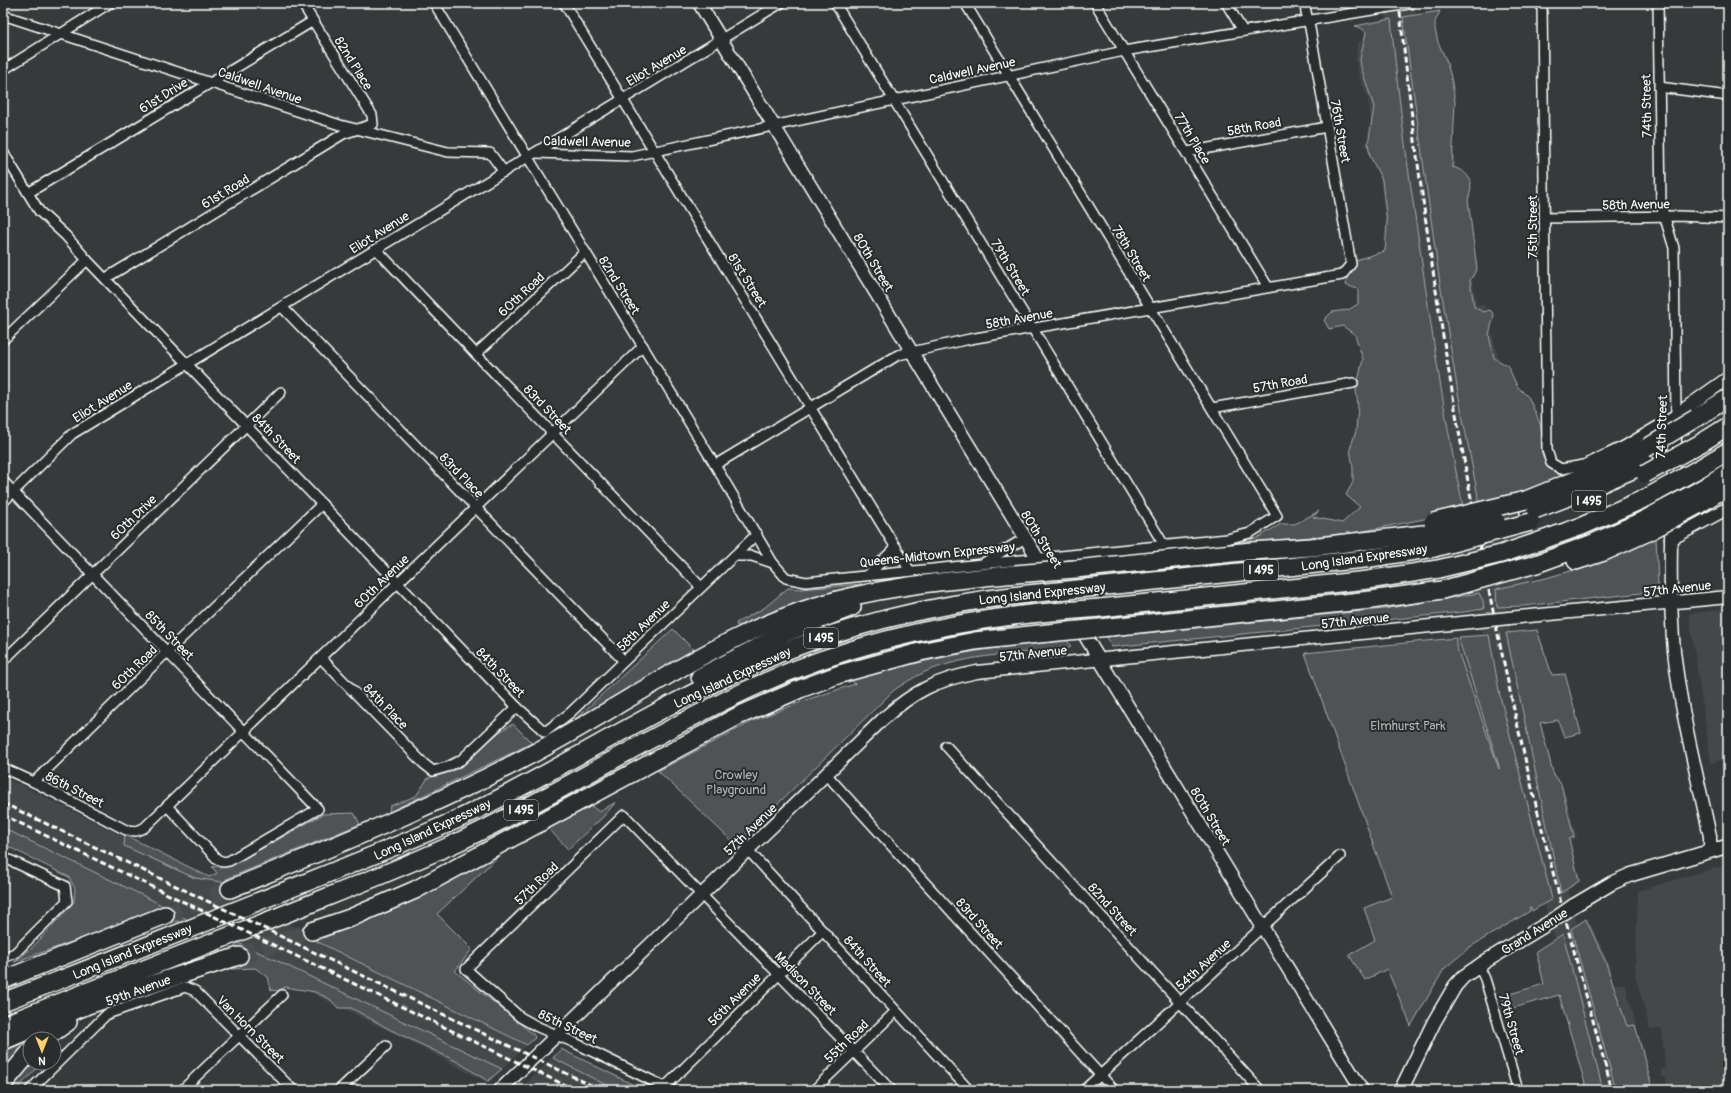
<svg xmlns="http://www.w3.org/2000/svg" width="1731" height="1093" font-family="Pangolin,sans-serif">
<style>
.built{fill:#444748}
.green{fill:#505354;stroke:#a8a9aa}
.lines{fill:none;stroke-linecap:round;stroke-linejoin:round}
.motorway-tunnel{stroke:#4b4e4f;stroke-width:17;stroke-dasharray:17 8;stroke-linecap:butt}
.minor-casing{stroke:#fff;stroke-width:12}
.tertiary-casing{stroke:#fff;stroke-width:15}
.secondary-casing{stroke:#fff;stroke-width:16}
.motorway-casing{stroke:#fff;stroke-width:20}
.minor{stroke:#2a2d2e;stroke-width:9}
.tertiary{stroke:#2a2d2e;stroke-width:12}
.secondary{stroke:#2a2d2e;stroke-width:13}
.motorway{stroke:#2a2d2e;stroke-width:17}
.rail{stroke:#fff;stroke-width:3;stroke-dasharray:6 3;stroke-linecap:butt}
.minor-bridge-casing{stroke:#fff;stroke-width:12;stroke-linecap:butt}
.tertiary-bridge-casing{stroke:#fff;stroke-width:15;stroke-linecap:butt}
.secondary-bridge-casing{stroke:#fff;stroke-width:16;stroke-linecap:butt}
.motorway-bridge-casing{stroke:#fff;stroke-width:20;stroke-linecap:butt}
.minor-bridge{stroke:#2a2d2e;stroke-width:9}
.tertiary-bridge{stroke:#2a2d2e;stroke-width:12}
.secondary-bridge{stroke:#2a2d2e;stroke-width:13}
.motorway-bridge{stroke:#2a2d2e;stroke-width:17}
.labels{text-anchor:middle;stroke-width:4;stroke-linejoin:round;paint-order:stroke}
.shield{fill:#2a2d2e;stroke:#bfc0c0;stroke-width:1}
.shield-label{font-size:12px;font-weight:bold;fill:#fff}
.street-label{font-size:13px;fill:#fff;stroke:#2a2d2e}
.park-label{font-size:13px;fill:#b0b2b2;stroke:#2a2d2e}
</style>
<rect width="100%" height="100%" fill="#373a3b"/>
<filter id="ink" filterUnits="userSpaceOnUse"><feTurbulence type="fractalNoise" baseFrequency=".025" numOctaves="2"/><feDisplacementMap in="SourceGraphic" scale="8" xChannelSelector="R" yChannelSelector="G"/><feConvolveMatrix kernelMatrix="1 2 1 2 8 2 1 2 1" color-interpolation-filters="sRGB"/></filter>
<g filter="url(#ink)">
<g class="built">
<polygon points="1383,3 1414,3 1416,15 1424,13 1449,116 1461,205 1467,207 1475,277 1472,279 1477,305 1484,304 1511,405 1534,543 1538,572 1519,603 1506,606 1511,632 1518,632 1555,776 1562,783 1577,838 1569,841 1581,881 1568,889 1577,925 1587,919 1596,934 1608,962 1614,984 1625,984 1654,1090 1595,1090 1541,947 1555,941 1544,903 1530,911 1519,849 1521,836 1456,646 1456,638 1483,635 1478,609 1465,597 1442,590 1434,548 1368,99 1359,75 1356,60 1357,43 1369,38 1368,24 1386,19"/>
<polygon points="1728,608 1728,758 1711,763 1689,614"/>
<polygon points="3,778 19,784 210,880 228,883 236,902 182,924 177,921 168,924 163,910 3,840"/>
<polygon points="1722,866 1726,904 1728,905 1728,1090 1667,1090 1666,1077 1662,1077 1661,1069 1665,1069 1662,1029 1650,1030 1635,975 1638,891"/>
<polygon points="288,924 298,928 310,925 316,941 326,936 333,935 512,1020 535,1037 488,1083 407,1040 259,967 235,944"/>
<polygon points="559,1050 644,1090 519,1090"/>
</g>
<g class="green">
<path d="M1440,11L1435,22V29L1438,42L1446,60L1451,77L1455,101L1452,167C1471,172 1474,183 1468,200L1477,269L1470,280L1474,307L1483,312L1490,310L1494,315L1489,335L1494,358L1508,366L1517,386L1529,398L1541,426L1543,453L1545,460L1555,472L1565,478L1480,507L1458,393L1439,277L1403,17Z"/>
<path d="M1391,19C1398,98 1409,177 1421,256C1433,342 1446,426 1464,511L1359,532L1231,545L1257,538L1281,524H1295L1319,511L1313,517L1342,523L1360,507L1346,495L1353,482V468L1350,449L1356,431L1358,406L1356,390L1363,359L1355,335L1343,326L1329,329L1324,320L1332,312L1348,310L1358,304V289L1345,285L1347,279L1348,268L1359,259L1385,251L1387,223L1382,180L1370,156L1368,144L1374,107L1361,67L1360,59L1366,32L1361,28L1355,26Z"/>
<path d="M1656,537L1658,585C1653,590 1647,588 1641,593L1523,606L1497,607L1496,589L1546,578L1581,568Z"/>
<path d="M862,584C819,595 778,609 737,626L736,623L764,608L788,588L800,589Z"/>
<polygon points="1479,593 1483,601 1484,609 1464,612 1112,647 1106,637 1384,609"/>
<polygon points="673,629 696,652 571,723"/>
<polygon points="1537,630 1552,675 1565,674 1581,733 1564,737 1558,720 1540,723 1554,776 1561,784 1574,837 1569,839 1579,881 1561,893 1506,633"/>
<polygon points="1489,635 1500,696 1552,899 1532,911 1531,907 1529,908 1530,911 1470,947 1444,969 1411,1026 1387,969 1365,980 1349,955 1375,940 1364,908 1392,897 1305,653 1456,638 1456,646 1499,769 1499,766 1458,637"/>
<path d="M1067,640L1071,647L1069,648C1021,654 970,653 925,672C914,677 903,684 893,691L736,845L658,771L755,720L806,700L855,684L851,680C901,666 952,654 1003,647C1025,644 1046,643 1067,640Z"/>
<path d="M513,724L532,743L389,812L390,806L416,796L428,778C440,775 455,772 465,764C482,750 493,733 513,724Z"/>
<polygon points="616,802 603,817 568,849 548,828 592,806 599,812"/>
<path d="M354,813L360,824L226,879L228,883L195,878L124,846L125,835L209,877L217,873L212,867C219,865 226,867 233,865L323,814Z"/>
<polygon points="3,828 152,900 190,921 182,924 177,921 168,924 163,910 14,962 32,948 74,902 75,889 69,877 3,844"/>
<polygon points="501,854 437,914 472,949 455,971 534,1035 535,1038 527,1045 316,941 405,904"/>
<polygon points="1586,919 1606,963 1627,1026 1635,1025 1653,1090 1616,1090 1571,929"/>
<polygon points="1563,934 1603,1090 1587,1090 1559,995 1506,1010 1503,996 1544,984 1536,951"/>
<polygon points="238,943 265,955 502,1069 488,1081 458,1062 391,1030 351,1008 338,1008 330,999 315,992 285,987 277,991 271,990 268,977 255,968 232,969 242,964 235,944"/>
<polygon points="30,1040 30,1046 3,1077 3,1052"/>
<polygon points="561,1049 644,1090 616,1090 553,1058"/>
<polygon points="30,1063 42,1063 16,1090 7,1090"/>
</g>
<g class="lines">
<g class="motorway-tunnel">
<polyline points="165,915 230,889"/>
<polyline points="239,956 312,931"/>
</g>
<defs>
<g id="minor">
<polyline points="434,3 715,465 773,563 786,578 806,582 1227,539 1250,533 1277,516 965,3"/>
<polyline points="564,3 910,571"/>
<polyline points="835,3 1164,545"/>
<polyline points="1095,3 1268,287"/>
<polyline points="1226,3 1243,31"/>
<polyline points="1542,3 1547,450 1551,463 1561,469 1584,465 1624,446 1676,415 1674,248 1661,205 1658,3"/>
<polyline points="3,15 340,125 448,152 490,153 504,172"/>
<polyline points="3,70 110,3"/>
<polyline points="1659,87 1728,96"/>
<polyline points="3,152 39,211 66,236 87,260 517,707 545,732 570,713 757,534"/>
<polyline points="1187,152 1327,127"/>
<polyline points="535,153 632,156 1124,51 1384,8"/>
<polyline points="28,193 313,21"/>
<polyline points="1545,218 1678,216 1728,218"/>
<polyline points="376,249 476,354 701,587"/>
<polyline points="106,278 343,134 373,124 372,115 302,3"/>
<polyline points="282,307 624,661"/>
<polyline points="3,340 87,260"/>
<polyline points="476,354 585,252"/>
<polyline points="1212,408 1353,383"/>
<polyline points="715,465 898,355 970,339 1342,275 1351,264 1310,28 1306,12 1305,3"/>
<polyline points="3,481 318,809 229,861 223,862 217,859 167,806"/>
<polyline points="3,502 72,434 781,3"/>
<polyline points="734,556 752,556 773,563"/>
<polyline points="985,562 1025,538"/>
<polyline points="868,575 896,547"/>
<polyline points="321,658 424,764 433,771 447,767 461,760 517,707"/>
<polyline points="3,661 281,392"/>
<polyline points="946,746 1260,1090"/>
<polyline points="3,768 34,782 126,830 136,831 144,828 643,346"/>
<polyline points="826,774 1114,1090"/>
<polyline points="34,782 168,651 322,504"/>
<polyline points="748,850 969,1090"/>
<polyline points="3,857 65,886 67,901 15,953 3,958"/>
<polyline points="1479,966 1485,979 1518,1090"/>
<polyline points="665,1087 823,931"/>
<polyline points="30,1090 107,1014 185,987 195,991 293,1090"/>
<polyline points="182,1090 282,995"/>
<polyline points="339,1090 386,1046"/>
<polyline points="671,1090 573,1042 538,1027 520,1017 466,969 624,815 891,1090"/>
<polyline points="814,1090 896,1011"/>
<polyline points="1084,1090 1340,856"/>
</g>
<g id="tertiary">
<polyline points="699,3 1362,1090"/>
<polyline points="1671,539 1728,508"/>
<polyline points="1509,618 1728,597"/>
<path d="M1710,851V836C1697,775 1681,714 1674,651C1667,573 1673,493 1676,415L1728,378"/>
<path d="M500,1090L883,719C914,691 936,680 977,672L1480,621"/>
</g>
<g id="secondary">
<polyline points="1573,906 1612,883 1630,875 1728,846"/>
<polyline points="1401,1090 1434,1022 1455,986 1463,977 1486,961 1550,922"/>
</g>
<g id="motorway">
<polyline points="1696,418 1728,398"/>
<polyline points="1701,443 1728,426"/>
<polyline points="1700,468 1728,451"/>
<polyline points="1698,491 1728,472"/>
<polyline points="1526,500 1603,469 1648,447"/>
<polyline points="1698,505 1728,486"/>
<polyline points="1529,512 1579,493 1646,464"/>
<polyline points="1534,543 1582,526 1646,498"/>
<polyline points="1576,561 1604,552 1646,533"/>
<polyline points="1536,564 1591,544 1644,520"/>
<polyline points="1075,569 1252,551 1311,547 1432,533"/>
<polyline points="1087,588 1364,559 1434,548"/>
<polyline points="1100,608 1368,580 1438,569"/>
<polyline points="1110,627 1371,600 1442,590"/>
<polyline points="700,677 785,633 852,607"/>
<path d="M230,889C337,845 445,802 547,746C635,698 719,636 816,606C881,586 948,581 1015,574"/>
<polyline points="312,931 350,918 415,890 738,716 800,689 840,674 920,652 975,641 1048,633"/>
<polyline points="3,980 165,915"/>
<path d="M3,1002C88,969 172,936 257,902C324,875 392,849 458,819C559,771 652,709 754,664C842,625 934,604 1028,594"/>
<path d="M3,1025C89,991 174,957 260,924C326,897 393,872 458,842C556,796 648,736 747,690C839,647 939,623 1040,613"/>
<polyline points="44,1039 68,1022"/>
<polyline points="3,1041 88,1005 239,956"/>
<polyline points="3,1084 30,1052"/>
</g>
</defs>
<use href="#minor" class="minor-casing"/>
<use href="#tertiary" class="tertiary-casing"/>
<use href="#secondary" class="secondary-casing"/>
<use href="#motorway" class="motorway-casing"/>
<use href="#minor" class="minor"/>
<use href="#tertiary" class="tertiary"/>
<use href="#secondary" class="secondary"/>
<use href="#motorway" class="motorway"/>
<g class="rail">
<path d="M1399,3C1426,260 1469,515 1527,767C1552,875 1583,983 1612,1090"/>
<polyline points="3,803 601,1090"/>
<polyline points="3,815 575,1090"/>
</g>
<defs>
<polyline id="minor-bridge" points="1384,8 1414,3"/>
<polyline id="tertiary-bridge" points="1480,621 1509,618"/>
<polyline id="secondary-bridge" points="1550,922 1573,906"/>
<g id="motorway-bridge">
<polyline points="1648,447 1696,418"/>
<polyline points="1645,474 1701,443"/>
<polyline points="1646,498 1700,468"/>
<polyline points="1644,520 1698,491"/>
<polyline points="1433,522 1526,500"/>
<polyline points="1432,533 1496,521"/>
<polyline points="1646,533 1698,505"/>
<polyline points="1434,548 1531,522"/>
<polyline points="1438,569 1501,554 1534,543"/>
<polyline points="1015,574 1075,569"/>
<polyline points="1442,590 1536,564"/>
<polyline points="1028,594 1087,588"/>
<polyline points="1040,613 1100,608"/>
<polyline points="1048,633 1110,627"/>
</g>
</defs>
<use href="#minor-bridge" class="minor-bridge-casing"/>
<use href="#tertiary-bridge" class="tertiary-bridge-casing"/>
<use href="#secondary-bridge" class="secondary-bridge-casing"/>
<use href="#motorway-bridge" class="motorway-bridge-casing"/>
<use href="#minor-bridge" class="minor-bridge"/>
<use href="#tertiary-bridge" class="tertiary-bridge"/>
<use href="#secondary-bridge" class="secondary-bridge"/>
<use href="#motorway-bridge" class="motorway-bridge"/>
</g>
</g>
<g class="labels">
<g class="shield">
<rect x="1572" y="491" width="34" height="20" rx="3"/>
<rect x="1244" y="560" width="34" height="20" rx="3"/>
<rect x="804" y="628" width="34" height="20" rx="3"/>
<rect x="504" y="800" width="34" height="20" rx="3"/>
</g>
<g class="shield-label">
<text x="1589" y="505">I 495</text>
<text x="1261" y="574">I 495</text>
<text x="821" y="642">I 495</text>
<text x="521" y="814">I 495</text>
</g>
<g class="street-label">
<text transform="translate(354 63) rotate(58)" y="5">82nd Place</text>
<text transform="translate(656 65) rotate(-31)" y="5">Eliot Avenue</text>
<text transform="translate(972 70) rotate(-12)" y="5">Caldwell Avenue</text>
<text transform="translate(260 85) rotate(19)" y="5">Caldwell Avenue</text>
<text transform="translate(163 95) rotate(-32)" y="5">61st Drive</text>
<text transform="translate(1646 106) rotate(-91)" y="5">74th Street</text>
<text transform="translate(1254 126) rotate(-10)" y="5">58th Road</text>
<text transform="translate(1341 131) rotate(80)" y="5">76th Street</text>
<text transform="translate(1193 138) rotate(59)" y="5">77th Place</text>
<text transform="translate(587 141) rotate(1)" y="5">Caldwell Avenue</text>
<text transform="translate(225 191) rotate(-31)" y="5">61st Road</text>
<text transform="translate(1636 204) rotate(-1)" y="5">58th Avenue</text>
<text transform="translate(1532 227) rotate(-90)" y="5">75th Street</text>
<text transform="translate(379 232) rotate(-32)" y="5">Eliot Avenue</text>
<text transform="translate(1132 253) rotate(59)" y="5">78th Street</text>
<text transform="translate(874 262) rotate(59)" y="5">80th Street</text>
<text transform="translate(1011 267) rotate(59)" y="5">79th Street</text>
<text transform="translate(748 280) rotate(58)" y="5">81st Street</text>
<text transform="translate(620 285) rotate(58)" y="5">82nd Street</text>
<text transform="translate(521 294) rotate(-43)" y="5">60th Road</text>
<text transform="translate(1019 318) rotate(-10)" y="5">58th Avenue</text>
<text transform="translate(1280 383) rotate(-10)" y="5">57th Road</text>
<text transform="translate(102 401) rotate(-32)" y="5">Eliot Avenue</text>
<text transform="translate(548 409) rotate(46)" y="5">83rd Street</text>
<text transform="translate(1661 427) rotate(-88)" y="5">74th Street</text>
<text transform="translate(277 438) rotate(46)" y="5">84th Street</text>
<text transform="translate(462 475) rotate(46)" y="5">83rd Place</text>
<text transform="translate(133 517) rotate(-44)" y="5">60th Drive</text>
<text transform="translate(1042 539) rotate(58)" y="5">80th Street</text>
<text transform="translate(937 554) rotate(-6)" y="5">Queens-Midtown Expressway</text>
<text transform="translate(1364 557) rotate(-8)" y="5">Long Island Expressway</text>
<text transform="translate(381 581) rotate(-44)" y="5">60th Avenue</text>
<text transform="translate(1677 588) rotate(-6)" y="5">57th Avenue</text>
<text transform="translate(1042 593) rotate(-6)" y="5">Long Island Expressway</text>
<text transform="translate(1355 620) rotate(-6)" y="5">57th Avenue</text>
<text transform="translate(643 625) rotate(-44)" y="5">58th Avenue</text>
<text transform="translate(170 635) rotate(46)" y="5">85th Street</text>
<text transform="translate(1033 653) rotate(-6)" y="5">57th Avenue</text>
<text transform="translate(134 667) rotate(-44)" y="5">60th Road</text>
<text transform="translate(501 672) rotate(46)" y="5">84th Street</text>
<text transform="translate(732 677) rotate(-25)" y="5">Long Island Expressway</text>
<text transform="translate(386 706) rotate(46)" y="5">84th Place</text>
<text transform="translate(75 789) rotate(27)" y="5">86th Street</text>
<text transform="translate(1211 816) rotate(59)" y="5">80th Street</text>
<text transform="translate(432 829) rotate(-25)" y="5">Long Island Expressway</text>
<text transform="translate(750 829) rotate(-44)" y="5">57th Avenue</text>
<text transform="translate(536 883) rotate(-44)" y="5">57th Road</text>
<text transform="translate(1113 909) rotate(48)" y="5">82nd Street</text>
<text transform="translate(980 923) rotate(48)" y="5">83rd Street</text>
<text transform="translate(1534 931) rotate(-32)" y="5">Grand Avenue</text>
<text transform="translate(132 951) rotate(-22)" y="5">Long Island Expressway</text>
<text transform="translate(868 961) rotate(48)" y="5">84th Street</text>
<text transform="translate(1203 964) rotate(-42)" y="5">54th Avenue</text>
<text transform="translate(806 983) rotate(46)" y="5">Madison Street</text>
<text transform="translate(138 990) rotate(-20)" y="5">59th Avenue</text>
<text transform="translate(734 999) rotate(-45)" y="5">56th Avenue</text>
<text transform="translate(1512 1024) rotate(74)" y="5">79th Street</text>
<text transform="translate(568 1026) rotate(25)" y="5">85th Street</text>
<text transform="translate(251 1029) rotate(45)" y="5">Van Horn Street</text>
<text transform="translate(846 1041) rotate(-44)" y="5">55th Road</text>
</g>
<g class="park-label">
<text x="1408" y="730">Elmhurst Park</text>
<text x="736" y="779">Crowley<tspan x="736" dy="15">Playground</tspan></text>
</g>
</g>
<rect width="1731" height="1093" fill="none" stroke="#2a2d2e" stroke-width="16"/>
<rect x="8" y="8" width="1715" height="1077" fill="none" stroke="#fff" stroke-width="1.5" filter="url(#ink)"/>
<g transform="translate(42 1051) rotate(180)"><circle r="19" fill="#2a2d2e" stroke="#7f8182"/>
<path d="M0-3L7 15L0 10L-7 15Z" fill="#ffd166"/>
<text y="-6" font-size="11" font-weight="bold" text-anchor="middle" fill="#ffffff">N</text>
</g>
</svg>
